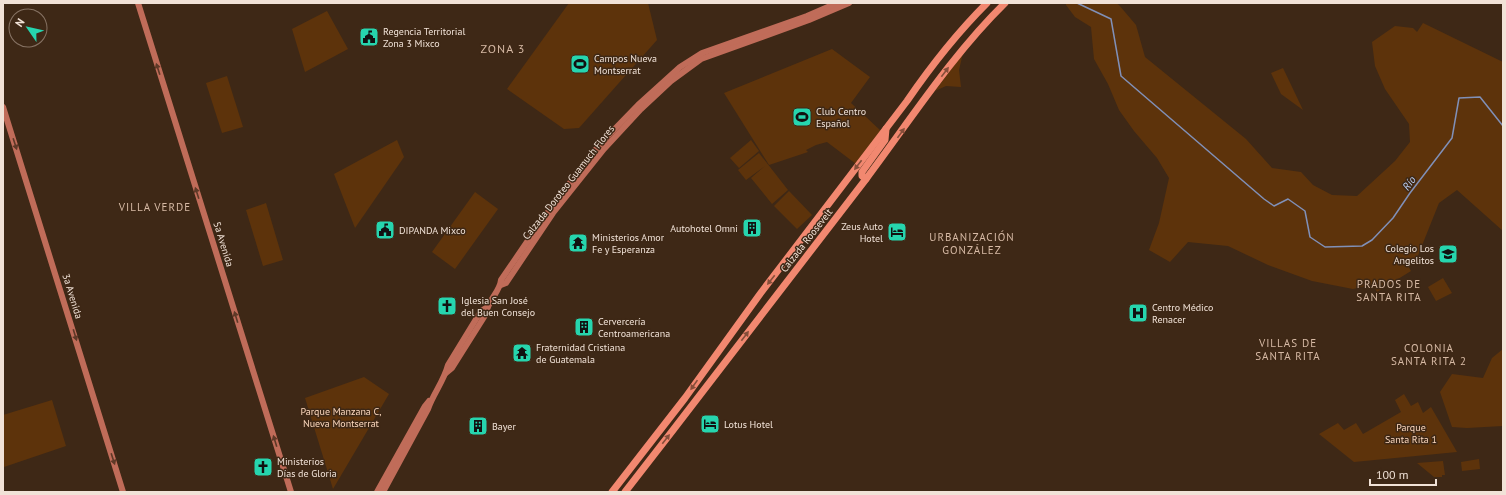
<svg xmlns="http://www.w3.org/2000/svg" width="1506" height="495" font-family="'PT Sans',sans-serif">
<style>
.green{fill:#5d330b}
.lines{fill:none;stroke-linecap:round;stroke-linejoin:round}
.stream{stroke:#8090b8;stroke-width:1.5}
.secondary{stroke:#c06c59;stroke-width:6}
.trunk{stroke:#f28870;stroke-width:7}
.oneway{fill:#5e3927}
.oneway2{fill:#864e3a}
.labels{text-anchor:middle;stroke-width:3;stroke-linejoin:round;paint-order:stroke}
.poi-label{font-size:10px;fill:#f1e2d7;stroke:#3e2816;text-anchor:start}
.street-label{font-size:10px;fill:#f1e2d7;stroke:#3e2816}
.park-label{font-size:10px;fill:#fdd9bf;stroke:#3e2816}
.water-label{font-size:11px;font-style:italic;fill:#baccef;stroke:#3e2816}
.neighbourhood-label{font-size:11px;letter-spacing:1px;fill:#d7baa5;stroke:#3e2816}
.quarter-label{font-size:12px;letter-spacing:1px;fill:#d7baa5;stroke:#3e2816}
</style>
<rect width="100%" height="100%" fill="#3e2816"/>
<g class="green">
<polygon points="569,3 648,3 657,40 579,128 564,129 507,89"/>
<polygon points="1066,3 1116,3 1119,5 1136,25 1145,57 1246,139 1272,168 1301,172 1313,185 1332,195 1357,196 1395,161 1410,142 1409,124 1385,89 1375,66 1372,42 1395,26 1413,28 1417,32 1423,23 1503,62 1503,231 1457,190 1439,203 1417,258 1407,264 1411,271 1377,292 1373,284 1353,289 1312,281 1268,265 1228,246 1188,242 1170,262 1149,250 1159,223 1169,178 1157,158 1134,131 1119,110 1108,84 1094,59 1091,27 1075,17 1066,5"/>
<polygon points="327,11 348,49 305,72 292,29"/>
<polygon points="832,49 870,77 851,103 881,131 856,164 827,142 816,145 806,150 808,152 769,165 724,93"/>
<polygon points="963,53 959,70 961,87 946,86 935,91"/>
<polygon points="1283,68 1303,110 1281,94 1271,73"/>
<polygon points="227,76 243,127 222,133 206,83"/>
<polygon points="397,140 404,157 355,228 334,174"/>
<polygon points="751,140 759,151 739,168 730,158"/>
<polygon points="759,153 788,190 772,204 751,178 765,166 746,180 738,170"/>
<polygon points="789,191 812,215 797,229 774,206"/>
<polygon points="475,192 498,209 455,269 432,252"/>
<polygon points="266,203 283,260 263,266 246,210"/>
<polygon points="1443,278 1452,293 1436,301 1428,287"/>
<polygon points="1503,349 1503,426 1467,428 1452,427 1440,392 1452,374 1483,378 1492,358"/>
<polygon points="364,377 389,394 333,489 305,398"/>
<polygon points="1404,394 1411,406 1418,402 1423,413 1431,407 1457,452 1354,462 1319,434 1338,423 1344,430 1356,423 1363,434 1401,412 1395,400"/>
<polygon points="52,400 66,446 4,467 3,415"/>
<polygon points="1479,459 1480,469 1462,471 1461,462"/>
<polygon points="1443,461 1445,475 1442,475 1442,477 1434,477 1417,463"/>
</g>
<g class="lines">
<polyline class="stream" points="1077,3 1111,19 1121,76 1264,199 1274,206 1288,199 1305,211 1310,237 1325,247 1362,246 1372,240 1393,218 1410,193 1452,138 1459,98 1480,97 1503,126"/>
<g class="secondary">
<polyline points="138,3 291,492"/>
<polyline points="3,107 123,492"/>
<polyline points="501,285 506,283 553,213 604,149 641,109 671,81 701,59 809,20 849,3"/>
<path d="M446,373L452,368L486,314C487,301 500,292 501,280L542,220L587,160L603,141L638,105L680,67L702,53L807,16L837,3"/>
<polyline points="377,492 425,406 429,401"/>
<path d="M383,492L428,409C433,394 444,381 448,365L481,311L486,308"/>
</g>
<g class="trunk">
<polyline points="866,179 862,176 862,172 885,140 886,129"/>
<path d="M612,492L685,398L760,294L907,101C931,66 957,33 987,3"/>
<path d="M625,492C706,388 786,283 866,179C911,119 952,55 1005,3"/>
</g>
</g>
<defs><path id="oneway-solid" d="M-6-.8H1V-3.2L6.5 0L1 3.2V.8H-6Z"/></defs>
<g class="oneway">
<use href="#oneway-solid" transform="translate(158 69) rotate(-108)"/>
<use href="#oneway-solid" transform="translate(15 144) rotate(72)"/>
<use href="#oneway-solid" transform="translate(197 193) rotate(-108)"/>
<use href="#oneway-solid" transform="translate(236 317) rotate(-107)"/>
<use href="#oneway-solid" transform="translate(75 335) rotate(73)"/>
<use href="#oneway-solid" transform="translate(275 441) rotate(-107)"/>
<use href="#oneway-solid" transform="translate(113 459) rotate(72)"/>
</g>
<g class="oneway2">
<use href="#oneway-solid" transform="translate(945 72) rotate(-53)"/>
<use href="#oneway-solid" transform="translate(901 133) rotate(-54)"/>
<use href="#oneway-solid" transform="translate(858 165) rotate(127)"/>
<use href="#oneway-solid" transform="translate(771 280) rotate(128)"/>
<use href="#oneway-solid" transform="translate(745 336) rotate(-53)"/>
<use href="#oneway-solid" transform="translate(694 385) rotate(125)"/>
<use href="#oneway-solid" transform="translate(666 439) rotate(-52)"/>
</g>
<defs>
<symbol id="civic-square" viewBox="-11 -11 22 22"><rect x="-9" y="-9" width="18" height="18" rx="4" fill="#26d5ae" stroke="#3e2816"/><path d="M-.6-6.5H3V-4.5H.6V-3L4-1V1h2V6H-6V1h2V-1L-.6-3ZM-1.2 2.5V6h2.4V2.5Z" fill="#111"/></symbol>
<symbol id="stadium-square" viewBox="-11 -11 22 22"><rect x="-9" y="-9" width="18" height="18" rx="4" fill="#26d5ae" stroke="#3e2816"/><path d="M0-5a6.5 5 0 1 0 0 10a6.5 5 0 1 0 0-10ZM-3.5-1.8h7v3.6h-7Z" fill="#111"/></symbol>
<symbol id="building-square" viewBox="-11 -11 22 22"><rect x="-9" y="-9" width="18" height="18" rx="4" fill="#26d5ae" stroke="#3e2816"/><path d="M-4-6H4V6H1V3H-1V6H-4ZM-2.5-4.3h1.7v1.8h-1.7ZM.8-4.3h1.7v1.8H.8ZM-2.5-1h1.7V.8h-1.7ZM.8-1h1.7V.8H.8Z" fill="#111"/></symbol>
<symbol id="hotel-square" viewBox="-11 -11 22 22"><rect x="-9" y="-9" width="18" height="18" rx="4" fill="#26d5ae" stroke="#3e2816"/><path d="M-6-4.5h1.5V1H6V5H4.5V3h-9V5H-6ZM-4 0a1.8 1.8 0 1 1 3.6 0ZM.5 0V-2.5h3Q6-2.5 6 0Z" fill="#111"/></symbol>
<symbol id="temple-square" viewBox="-11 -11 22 22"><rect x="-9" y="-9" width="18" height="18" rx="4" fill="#26d5ae" stroke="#3e2816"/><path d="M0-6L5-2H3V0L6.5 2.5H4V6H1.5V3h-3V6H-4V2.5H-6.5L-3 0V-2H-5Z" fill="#111"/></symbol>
<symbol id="school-square" viewBox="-11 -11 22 22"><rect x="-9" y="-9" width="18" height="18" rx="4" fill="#26d5ae" stroke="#3e2816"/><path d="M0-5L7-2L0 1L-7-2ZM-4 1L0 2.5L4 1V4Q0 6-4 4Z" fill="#111"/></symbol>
<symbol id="church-square" viewBox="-11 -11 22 22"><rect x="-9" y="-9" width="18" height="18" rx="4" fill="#26d5ae" stroke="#3e2816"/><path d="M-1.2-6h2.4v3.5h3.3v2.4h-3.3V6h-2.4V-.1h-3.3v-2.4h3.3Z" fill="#111"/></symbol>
<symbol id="hospital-square" viewBox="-11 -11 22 22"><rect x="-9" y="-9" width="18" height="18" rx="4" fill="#26d5ae" stroke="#3e2816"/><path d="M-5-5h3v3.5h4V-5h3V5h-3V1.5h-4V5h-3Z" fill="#111"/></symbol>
</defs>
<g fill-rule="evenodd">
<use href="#civic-square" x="358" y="26" width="22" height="22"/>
<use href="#stadium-square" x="569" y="53" width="22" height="22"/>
<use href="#stadium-square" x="791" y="106" width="22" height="22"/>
<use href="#building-square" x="741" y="217" width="22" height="22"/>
<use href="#civic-square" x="374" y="219" width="22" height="22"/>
<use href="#hotel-square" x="886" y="221" width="22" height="22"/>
<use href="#temple-square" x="567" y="232" width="22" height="22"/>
<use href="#school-square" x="1437" y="243" width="22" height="22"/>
<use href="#church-square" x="436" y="295" width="22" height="22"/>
<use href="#hospital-square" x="1127" y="302" width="22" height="22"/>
<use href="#building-square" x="573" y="316" width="22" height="22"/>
<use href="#temple-square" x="511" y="342" width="22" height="22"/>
<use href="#hotel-square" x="699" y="413" width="22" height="22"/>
<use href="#building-square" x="467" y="415" width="22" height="22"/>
<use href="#church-square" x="252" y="456" width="22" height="22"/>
</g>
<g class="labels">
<g class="poi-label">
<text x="383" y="35">Regencia Territorial<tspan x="383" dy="12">Zona 3 Mixco</tspan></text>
<text x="594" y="62">Campos Nueva<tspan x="594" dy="12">Montserrat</tspan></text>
<text x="816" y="115">Club Centro<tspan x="816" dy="12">Español</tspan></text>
<text x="883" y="230" text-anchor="end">Zeus Auto<tspan x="883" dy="12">Hotel</tspan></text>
<text x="738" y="232" text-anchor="end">Autohotel Omni</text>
<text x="399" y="234">DIPANDA Mixco</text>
<text x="592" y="241">Ministerios Amor<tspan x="592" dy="12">Fe y Esperanza</tspan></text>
<text x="1434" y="252" text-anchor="end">Colegio Los<tspan x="1434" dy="12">Angelitos</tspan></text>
<text x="461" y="304">Iglesia San José<tspan x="461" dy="12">del Buen Consejo</tspan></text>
<text x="1152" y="311">Centro Médico<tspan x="1152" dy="12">Renacer</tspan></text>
<text x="598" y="325">Cervercería<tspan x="598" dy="12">Centroamericana</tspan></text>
<text x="536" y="351">Fraternidad Cristiana<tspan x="536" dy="12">de Guatemala</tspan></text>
<text x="724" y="428">Lotus Hotel</text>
<text x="492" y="430">Bayer</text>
<text x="277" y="465">Ministerios<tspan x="277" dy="12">Días de Gloria</tspan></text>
</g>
<g class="street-label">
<text transform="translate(568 182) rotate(-52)" y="4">Calzada Doroteo Guamuch Flores</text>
<text transform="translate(806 240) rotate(-52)" y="4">Calzada Roosevelt</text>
<text transform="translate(224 244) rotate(73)" y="4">5a Avenida</text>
<text transform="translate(73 296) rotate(73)" y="4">3a Avenida</text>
</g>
<g class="park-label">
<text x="341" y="415">Parque Manzana C,<tspan x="341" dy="12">Nueva Montserrat</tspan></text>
<text x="1411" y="431">Parque<tspan x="1411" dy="12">Santa Rita 1</tspan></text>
</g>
<g class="water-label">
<text transform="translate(1409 183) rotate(-54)" y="4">Río</text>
</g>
<g class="neighbourhood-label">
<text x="155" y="211">VILLA VERDE</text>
<text x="972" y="241">URBANIZACIÓN<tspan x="972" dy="13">GONZÁLEZ</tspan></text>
<text x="1389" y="288">PRADOS DE<tspan x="1389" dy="13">SANTA RITA</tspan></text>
<text x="1288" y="347">VILLAS DE<tspan x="1288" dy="13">SANTA RITA</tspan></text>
<text x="1429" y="352">COLONIA<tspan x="1429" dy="13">SANTA RITA 2</tspan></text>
</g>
<g class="quarter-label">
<text x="503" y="53">ZONA 3</text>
</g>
</g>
<rect width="1506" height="495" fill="none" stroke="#f1e2d7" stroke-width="8"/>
<g transform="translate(28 28) rotate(304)"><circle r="19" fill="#3e2816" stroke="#867263"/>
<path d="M0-3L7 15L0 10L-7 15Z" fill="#26d5ae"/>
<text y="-6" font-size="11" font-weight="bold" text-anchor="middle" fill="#f1e2d7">N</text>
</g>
<path d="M1370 479v6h66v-6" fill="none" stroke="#f1e2d7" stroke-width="2"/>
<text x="1376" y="479" font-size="12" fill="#f1e2d7" stroke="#3e2816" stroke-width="3" paint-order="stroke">100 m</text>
</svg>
